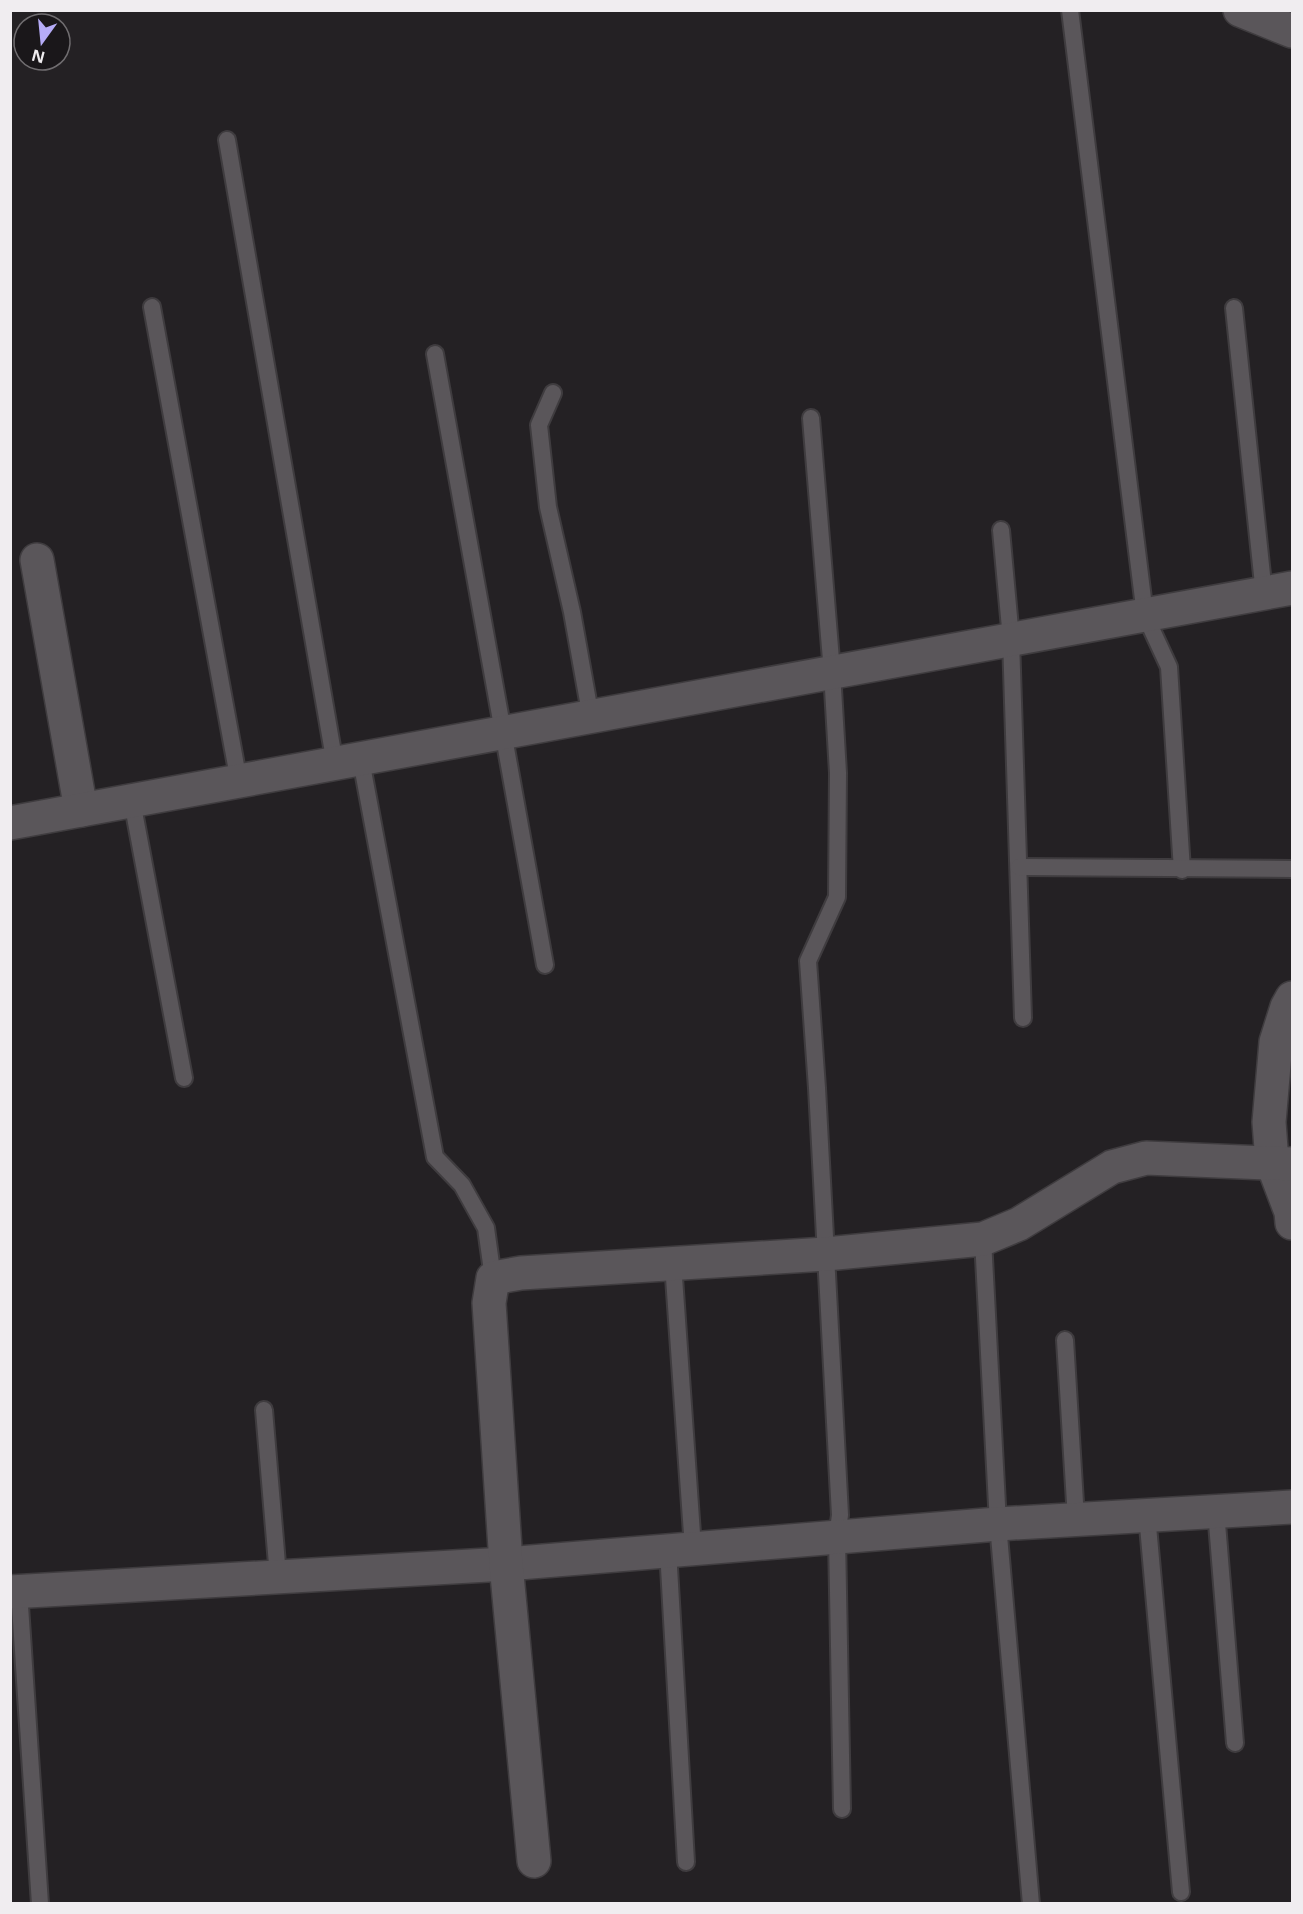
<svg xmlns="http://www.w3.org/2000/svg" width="1303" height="1914" font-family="'Open Sans',sans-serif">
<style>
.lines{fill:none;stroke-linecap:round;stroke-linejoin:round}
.lane-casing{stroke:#3f3c3f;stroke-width:20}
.street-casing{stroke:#3f3c3f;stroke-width:36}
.lane{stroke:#5a565a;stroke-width:16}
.street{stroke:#5a565a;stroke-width:33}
</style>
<rect width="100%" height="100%" fill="#242124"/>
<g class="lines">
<defs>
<g id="lane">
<polyline points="1070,10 1145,615 1169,667 1182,870"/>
<polyline points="227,140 335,764"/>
<polyline points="152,307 239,782"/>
<polyline points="1234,308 1264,594"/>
<polyline points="435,354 545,965"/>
<polyline points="553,393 539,425 548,507 572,612 591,718"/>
<polyline points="811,418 832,672 838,773 837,897 808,961 817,1088 840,1515 837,1537 842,1809"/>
<polyline points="1001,530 1011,639 1023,1018"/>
<polyline points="361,760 435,1157 462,1185 486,1228 493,1278"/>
<polyline points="132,801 184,1078"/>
<polyline points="1019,867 1292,869"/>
<polyline points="983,1239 998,1524 1031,1904"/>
<polyline points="673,1263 693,1548"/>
<polyline points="1065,1340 1076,1519"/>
<polyline points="264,1410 278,1576"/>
<polyline points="1216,1511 1235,1743"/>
<polyline points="1147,1515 1181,1892"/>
<polyline points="668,1550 686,1862"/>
<polyline points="19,1591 40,1904"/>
</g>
<g id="street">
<polyline points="1240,10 1292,31"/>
<polyline points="37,560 81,810"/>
<polyline points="10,823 1292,588"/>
<polyline points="1292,998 1287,1007 1276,1042 1269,1122 1272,1162 1291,1212 1292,1223"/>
<polyline points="10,1592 506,1564 998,1524 1292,1507"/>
<polyline points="534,1861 506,1564 489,1303 493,1278 521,1273 826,1254 983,1239 1019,1224 1112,1167 1146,1158 1292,1164"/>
</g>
</defs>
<use href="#lane" class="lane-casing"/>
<use href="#street" class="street-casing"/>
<use href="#lane" class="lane"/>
<use href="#street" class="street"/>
</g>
<rect width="1303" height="1914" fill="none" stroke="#f0edf0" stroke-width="24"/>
<g transform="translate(42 42) rotate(195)"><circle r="28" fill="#1a171a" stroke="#706d70" stroke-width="1.5"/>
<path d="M0-4.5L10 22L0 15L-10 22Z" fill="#b6acf8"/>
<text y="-9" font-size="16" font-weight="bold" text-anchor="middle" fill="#f0edf0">N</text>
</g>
</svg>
